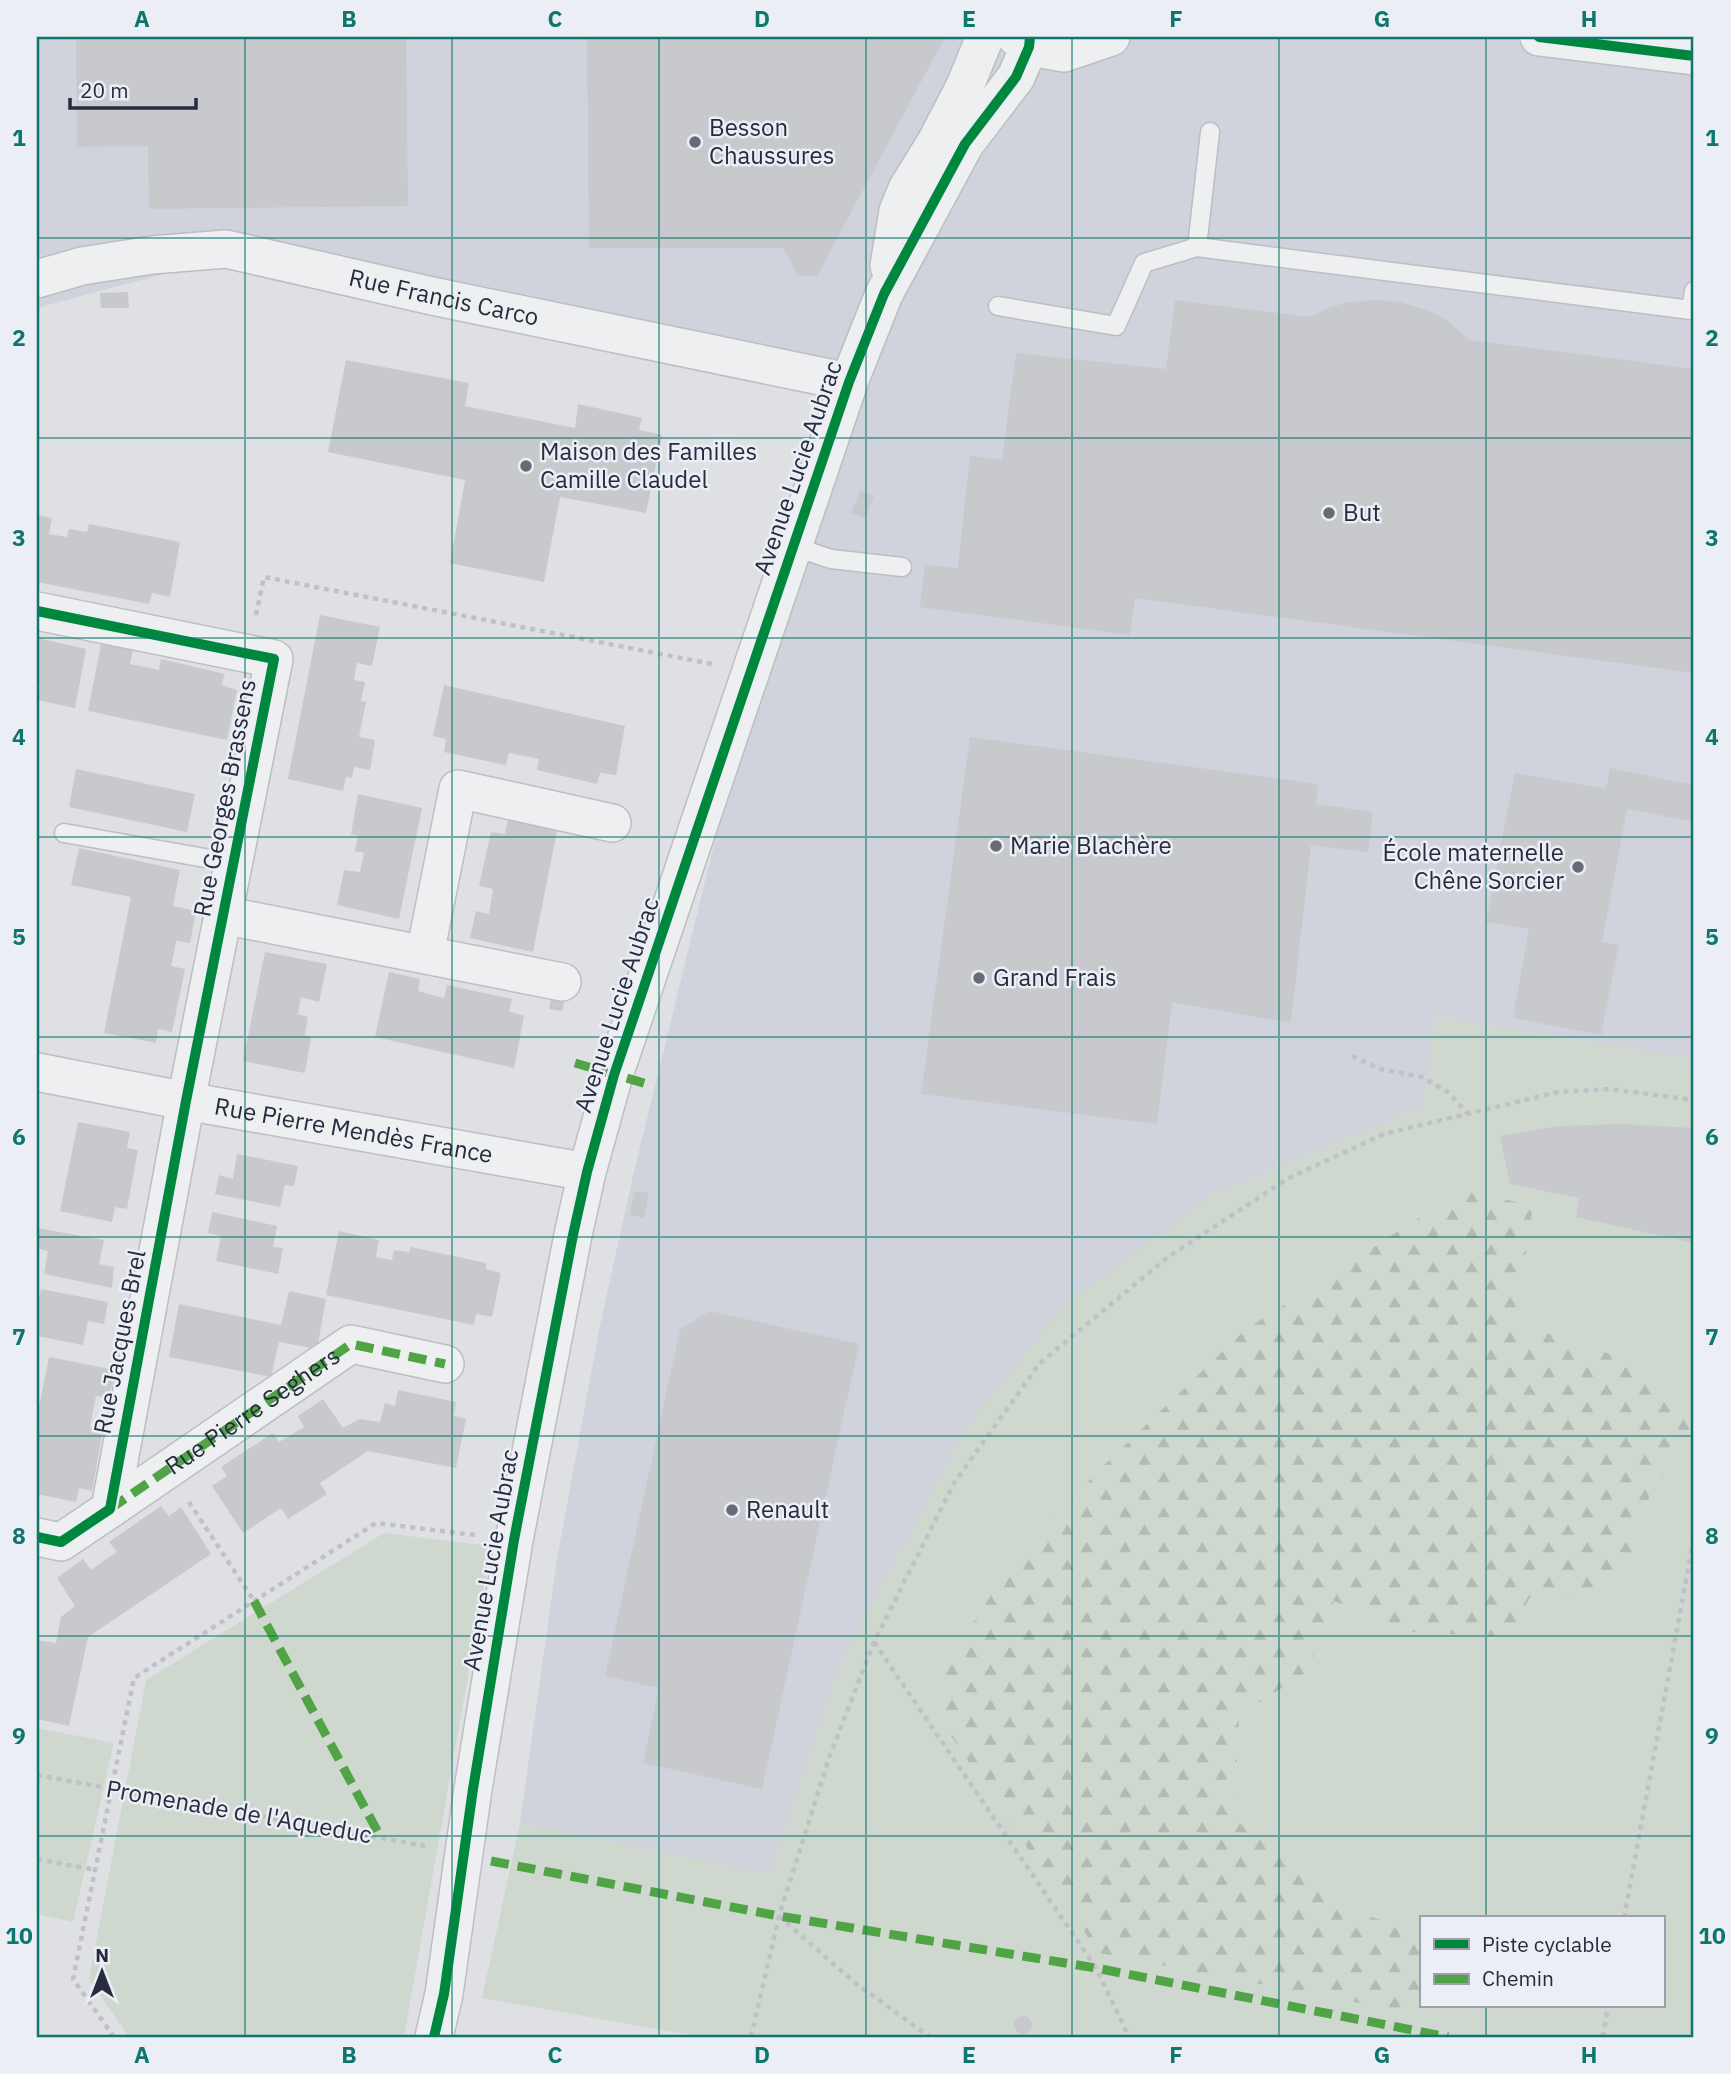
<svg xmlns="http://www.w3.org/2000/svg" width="1731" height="2074" font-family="'IBM Plex Sans',sans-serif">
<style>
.built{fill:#d0d3db}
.grass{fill:#ced8cf;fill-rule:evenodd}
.forest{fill:url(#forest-firs)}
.building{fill:#c7c9cd}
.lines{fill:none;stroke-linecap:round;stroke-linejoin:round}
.lane-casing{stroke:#bdbec2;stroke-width:21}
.street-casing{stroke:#bdbec2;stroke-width:40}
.path{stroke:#c0c1c6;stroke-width:4.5;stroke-dasharray:5 5;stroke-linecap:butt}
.lane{stroke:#eeeff1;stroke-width:18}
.street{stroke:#eeeff1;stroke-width:37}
.quiet{stroke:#50a446;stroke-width:9;stroke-dasharray:18 9;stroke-linecap:butt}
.cycleway-casing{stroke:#eceef5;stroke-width:15}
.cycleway{stroke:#00873e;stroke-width:10}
.grid{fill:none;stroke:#0f766e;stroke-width:2;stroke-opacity:0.55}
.poi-dot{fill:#676b78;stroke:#eceef5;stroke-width:2.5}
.labels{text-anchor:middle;stroke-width:5;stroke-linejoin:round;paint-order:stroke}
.poi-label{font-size:24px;fill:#262c3e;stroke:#eceef5;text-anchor:start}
.street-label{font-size:24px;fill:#262c3e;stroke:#eceef5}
.neatline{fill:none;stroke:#0f766e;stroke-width:2.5}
.grid-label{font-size:23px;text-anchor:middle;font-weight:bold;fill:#0f766e}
</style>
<defs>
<pattern id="forest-firs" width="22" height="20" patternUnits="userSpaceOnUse" patternTransform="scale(1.75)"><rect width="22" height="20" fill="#ced8cf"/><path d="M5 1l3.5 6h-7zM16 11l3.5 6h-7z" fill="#b1bab3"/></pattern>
</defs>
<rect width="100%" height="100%" fill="#dfe0e4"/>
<polygon class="built" points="37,37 1694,37 1694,1059 1435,1016 1424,1106 1210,1195 970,1422 837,1670 771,1875 520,1823 557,1559 599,1330 632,1180 746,714 854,386 223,258 37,308"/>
<g class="grass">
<path d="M1435,1016L1694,1059V2037H702L482,1998L520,1823L771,1875L837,1670L970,1422L1062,1308L1210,1195L1424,1106ZM1421,1918H1663V2006H1421Z"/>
<polygon points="384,1533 491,1546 404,2037 129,2037 89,1979 146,1680"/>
<polygon points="37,1728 114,1743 73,1922 37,1914"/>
</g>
<polygon class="forest" points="1461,1191 1533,1205 1516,1323 1646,1366 1694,1413 1694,1432 1652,1489 1630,1556 1604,1594 1530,1597 1508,1637 1409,1632 1334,1601 1307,1672 1239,1715 1234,1819 1351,1911 1421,1932 1421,2006 1433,2006 1431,2017 1099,1953 936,1714 941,1676 1012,1561 1099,1470 1245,1330"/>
<g class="building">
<polygon points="76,37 406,37 408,206 149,209 148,146 77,147"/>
<polygon points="587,37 945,37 817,276 798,276 783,248 589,248"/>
<polygon points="128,292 129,308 101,308 100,293"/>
<polygon points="1175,300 1310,317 1328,308 1349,302 1376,300 1400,302 1427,310 1445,319 1470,340 1694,369 1694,673 1135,598 1130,635 920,607 925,565 958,568 970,456 1002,460 1016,353 1166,369"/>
<polygon points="346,360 469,383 465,406 575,428 578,404 642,418 639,430 662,435 646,513 560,497 544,582 450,563 465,480 328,452"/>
<polygon points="860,490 874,496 865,518 851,514"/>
<polygon points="37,515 52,518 49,534 67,537 69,529 87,532 89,524 180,542 170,597 152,593 149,604 37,582"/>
<polygon points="320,615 380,627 372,666 357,663 354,680 365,682 361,701 366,702 359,737 375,740 370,770 354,767 352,778 346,777 343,791 288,779"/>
<polygon points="37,638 86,649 75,708 37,700 40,685 37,685"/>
<polygon points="101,644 133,650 130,664 159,670 161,659 225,674 221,685 237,690 227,740 88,711"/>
<polygon points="444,685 625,726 616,775 600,773 597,784 537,770 539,759 509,753 506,765 444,752 446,739 433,736"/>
<polygon points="970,737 1318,784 1316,804 1373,812 1368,852 1311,845 1291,1023 1172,1002 1157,1124 921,1094"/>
<polygon points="1610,768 1694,785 1694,822 1627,809 1602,942 1619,945 1601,1035 1513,1018 1529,929 1486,922 1515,773 1606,789"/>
<polygon points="76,769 195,794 187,832 69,807"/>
<polygon points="358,794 422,808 399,919 337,905 344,870 360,872 364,853 355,851 358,836 351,834"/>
<polygon points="508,820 557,831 533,952 470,938 476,911 489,914 493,889 479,886 491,832 505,834"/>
<polygon points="79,848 180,870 173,906 196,911 190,943 176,941 174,952 171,966 185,969 172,1032 158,1029 156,1043 104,1033 131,897 71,885"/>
<polygon points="265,952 327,964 319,1002 301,997 298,1014 308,1017 305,1035 311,1037 305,1073 243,1061"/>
<polygon points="389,972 420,979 418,991 444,998 447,985 512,999 509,1011 524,1016 514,1068 375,1037"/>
<polygon points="551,997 565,1000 562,1011 549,1009"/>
<polygon points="78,1122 130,1132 127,1148 138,1150 127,1209 115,1207 112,1222 60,1211"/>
<polygon points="1621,1124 1694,1128 1694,1243 1576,1217 1579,1198 1510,1184 1500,1136 1560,1126"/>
<polygon points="237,1154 298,1166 294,1186 285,1185 280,1207 215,1194 219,1175 233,1179"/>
<polygon points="635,1191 649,1193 644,1218 629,1215"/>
<polygon points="212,1212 277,1226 273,1247 283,1248 278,1274 216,1261 221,1236 208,1233"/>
<polygon points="37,1228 104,1240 99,1264 114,1267 112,1288 44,1274 48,1251 37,1248"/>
<polygon points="339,1231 379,1240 376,1257 392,1260 394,1250 409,1252 411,1247 486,1263 486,1269 501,1273 492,1317 476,1314 474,1325 326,1295"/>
<polygon points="41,1289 108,1302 104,1324 88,1321 83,1345 37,1336 37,1311"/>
<polygon points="289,1291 326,1299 317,1349 279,1342 271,1377 169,1357 179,1304 281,1325"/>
<polygon points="709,1311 859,1344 762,1789 643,1763 659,1688 605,1676 680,1330"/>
<polygon points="49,1357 115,1370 109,1399 96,1396 90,1427 103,1430 92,1491 79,1488 76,1502 37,1494 37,1418"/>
<polygon points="398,1390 456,1402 454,1416 466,1419 456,1468 368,1451 320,1483 327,1494 288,1519 281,1508 243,1533 212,1486 227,1476 221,1467 273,1433 279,1442 304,1427 298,1416 323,1399 343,1428 359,1419 380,1422 385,1403 395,1406"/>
<polygon points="161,1506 169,1516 181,1507 211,1554 88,1637 69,1726 37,1719 37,1640 56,1643 61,1617 75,1606 57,1578 83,1559 91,1570 102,1562 117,1552 109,1542"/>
<circle cx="1023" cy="2025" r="9"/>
</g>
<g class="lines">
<defs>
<g id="lane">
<polyline points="1197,247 1210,132"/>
<polyline points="998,306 1116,326 1144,263 1197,247 1691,310 1694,291"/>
<polyline points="792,546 831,559 902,567"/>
<polyline points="64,833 233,863"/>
</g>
<g id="street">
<polyline points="1016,37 1029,47 1064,53 1111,37"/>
<polyline points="1539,37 1694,56"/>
<polyline points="889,266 898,211 907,189 936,142 965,86 985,37"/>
<path id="s1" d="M37,279L82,266L152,255L226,249L432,296L849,382"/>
<polyline points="37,611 274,659 186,1101 110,1509 61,1542 37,1537"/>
<polyline points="223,915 562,982"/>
<polyline points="425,954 458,789 612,823"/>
<path id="s2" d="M37,1072L186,1101L587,1172"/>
<polyline points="110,1509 351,1344 445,1364"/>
<polyline points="434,2037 444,1994 473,1789 514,1540 573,1235 587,1172 614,1075 849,382 884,294 965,144 1016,77 1029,47 1030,37"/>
</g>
</defs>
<use href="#lane" class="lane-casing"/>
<use href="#street" class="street-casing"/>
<g class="path">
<polyline points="256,615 264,577 712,664"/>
<polyline points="1352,1056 1380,1069 1422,1077 1448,1092 1467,1113"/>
<polyline points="189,1502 254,1601"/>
<polyline points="874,1642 1096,1968 1129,2037"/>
<polyline points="37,1775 425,1846"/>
<polyline points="37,1859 95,1870"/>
<polyline points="779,1916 854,1982 930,2037"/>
<polyline points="1624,1918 1694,1537"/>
<polyline points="114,2037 73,1979 134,1678 376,1523 475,1535"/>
<polyline points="751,2037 779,1916 829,1758 874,1642 954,1483 1040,1363 1168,1257 1287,1179 1384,1134 1558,1092 1610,1089 1694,1100"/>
<polyline points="1603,2037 1608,2006"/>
</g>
<use href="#lane" class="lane"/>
<use href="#street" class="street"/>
<g class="quiet">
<polyline points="575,1063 647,1084"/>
<path id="s3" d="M110,1509L351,1344L445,1364"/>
<polyline points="254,1601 381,1838"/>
<polyline points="491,1861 779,1916 1096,1968 1448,2037"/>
</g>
<defs>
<g id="cycleway">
<polyline points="1539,37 1694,56"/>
<polyline points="37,611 274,659 186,1101 110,1509 61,1542 37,1537"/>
<polyline points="434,2037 444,1994 473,1789 514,1540 573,1235 587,1172 614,1075 849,382 884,294 965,144 1016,77 1029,47 1030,37"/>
</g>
</defs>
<use href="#cycleway" class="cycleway-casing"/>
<use href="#cycleway" class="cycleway"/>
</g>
<path class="grid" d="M245,37V2037M452,37V2037M659,37V2037M866,37V2037M1072,37V2037M1279,37V2037M1486,37V1918M37,238H1694M37,438H1694M37,638H1694M37,837H1694M37,1037H1694M37,1237H1694M37,1436H1694M37,1636H1694M37,1836H1694M1486,2006V2037"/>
<g class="poi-dot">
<circle cx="695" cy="142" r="7"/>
<circle cx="526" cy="466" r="7"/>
<circle cx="1329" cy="513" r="7"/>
<circle cx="996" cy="846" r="7"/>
<circle cx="1578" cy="867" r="7"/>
<circle cx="979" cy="978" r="7"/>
<circle cx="732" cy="1510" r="7"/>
</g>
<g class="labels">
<g class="poi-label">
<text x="709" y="136">Besson<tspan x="709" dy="28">Chaussures</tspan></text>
<text x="540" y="460">Maison des Familles<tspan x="540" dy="28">Camille Claudel</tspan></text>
<text x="1343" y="521">But</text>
<text x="1010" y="854">Marie Blachère</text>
<text x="1564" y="861" text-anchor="end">École maternelle<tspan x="1564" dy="28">Chêne Sorcier</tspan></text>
<text x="993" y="986">Grand Frais</text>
<text x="746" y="1518">Renault</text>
</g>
<g class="street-label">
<text dy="8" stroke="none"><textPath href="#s1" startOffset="415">Rue Francis Carco</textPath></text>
<text transform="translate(798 468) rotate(-71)" y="8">Avenue Lucie Aubrac</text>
<text transform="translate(225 798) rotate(-79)" y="8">Rue Georges Brassens</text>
<text transform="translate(617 1005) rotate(-72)" y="8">Avenue Lucie Aubrac</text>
<text dy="8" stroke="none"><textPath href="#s2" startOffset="322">Rue Pierre Mendès France</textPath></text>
<text transform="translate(120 1342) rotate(-79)" y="8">Rue Jacques Brel</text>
<text dy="8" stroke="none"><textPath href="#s3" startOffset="173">Rue Pierre Seghers</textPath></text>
<text transform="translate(491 1560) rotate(-80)" y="8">Avenue Lucie Aubrac</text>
<text transform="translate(239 1812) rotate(10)" y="8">Promenade de l'Aqueduc</text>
</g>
</g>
<rect width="1731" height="2074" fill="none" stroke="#eceef5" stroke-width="77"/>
<rect x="1420" y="1916" width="245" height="91" fill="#eceef5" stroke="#9da0ac" stroke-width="2"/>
<rect x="1434" y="1939" width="35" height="10" fill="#00873e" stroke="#9da0ac" stroke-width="2"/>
<text x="1482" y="1952" font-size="21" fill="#262c3e">Piste cyclable</text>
<rect x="1434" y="1974" width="35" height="10" fill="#50a446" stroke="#9da0ac" stroke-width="2"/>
<text x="1482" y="1986" font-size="21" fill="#262c3e">Chemin</text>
<g transform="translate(102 1972)" stroke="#eceef5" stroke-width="5" paint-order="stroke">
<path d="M0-5L12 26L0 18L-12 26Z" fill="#262c3e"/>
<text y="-10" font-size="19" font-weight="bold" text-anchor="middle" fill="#262c3e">N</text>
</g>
<path d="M70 98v10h126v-10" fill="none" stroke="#262c3e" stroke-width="3.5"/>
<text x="80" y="98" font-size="21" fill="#262c3e" stroke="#eceef5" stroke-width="5" paint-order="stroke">20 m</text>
<rect x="38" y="38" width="1654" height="1998" class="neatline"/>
<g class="grid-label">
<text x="142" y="27">A</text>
<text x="349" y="27">B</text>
<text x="555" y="27">C</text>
<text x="762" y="27">D</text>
<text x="969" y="27">E</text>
<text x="1176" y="27">F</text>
<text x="1382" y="27">G</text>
<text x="1589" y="27">H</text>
<text x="19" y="146">1</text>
<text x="1712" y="146">1</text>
<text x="19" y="346">2</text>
<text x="1712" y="346">2</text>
<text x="19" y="546">3</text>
<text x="1712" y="546">3</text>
<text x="19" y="745">4</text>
<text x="1712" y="745">4</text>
<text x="19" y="945">5</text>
<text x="1712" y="945">5</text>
<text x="19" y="1145">6</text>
<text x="1712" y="1145">6</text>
<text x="19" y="1345">7</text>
<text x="1712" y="1345">7</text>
<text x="19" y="1544">8</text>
<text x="1712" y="1544">8</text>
<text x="19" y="1744">9</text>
<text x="1712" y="1744">9</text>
<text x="19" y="1944">10</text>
<text x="1712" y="1944">10</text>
<text x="142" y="2063">A</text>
<text x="349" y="2063">B</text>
<text x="555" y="2063">C</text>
<text x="762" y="2063">D</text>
<text x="969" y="2063">E</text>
<text x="1176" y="2063">F</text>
<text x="1382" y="2063">G</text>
<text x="1589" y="2063">H</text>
</g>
</svg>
